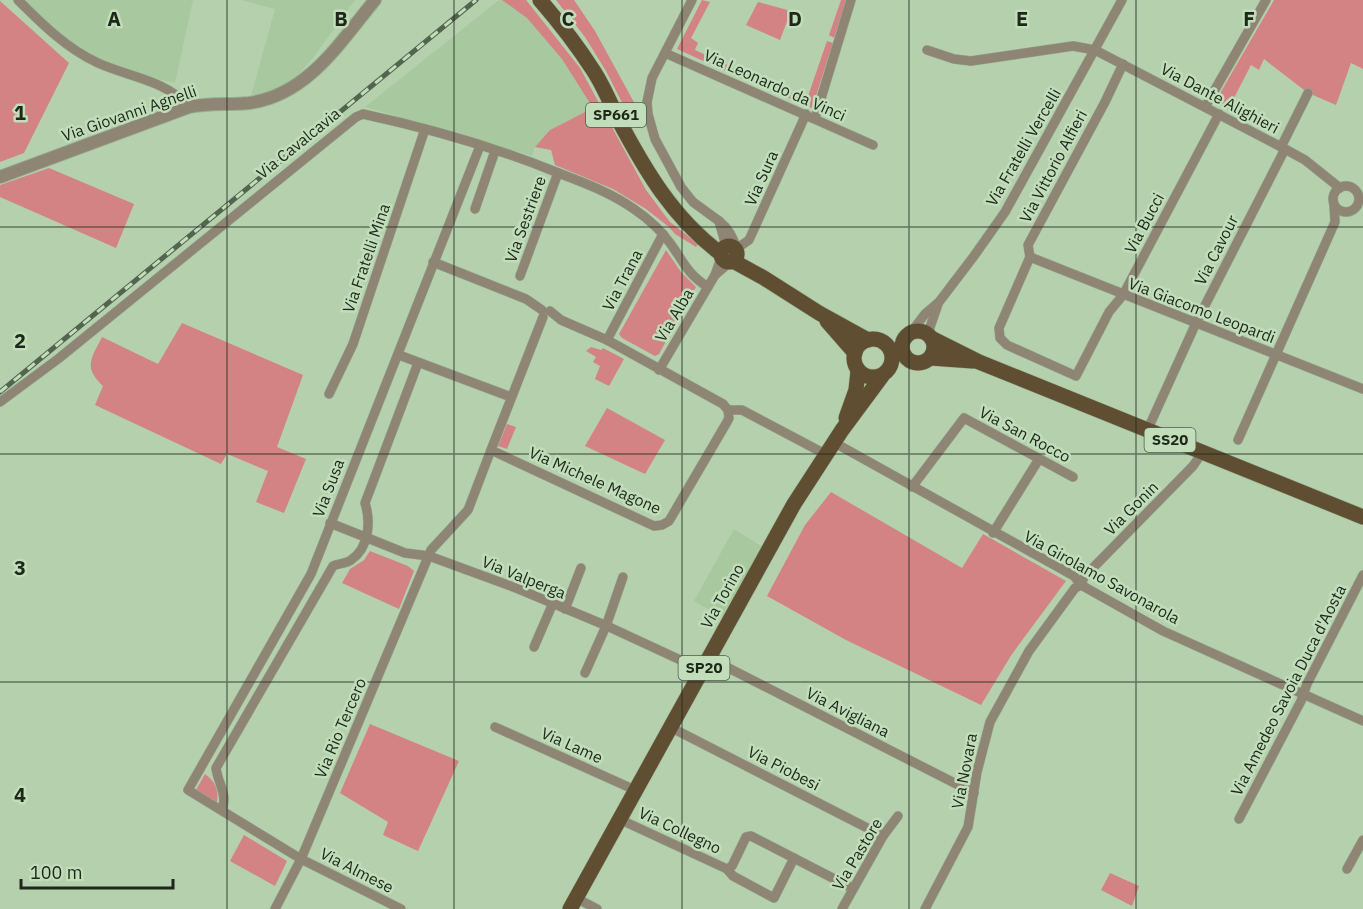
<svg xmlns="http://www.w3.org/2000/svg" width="1363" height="909" font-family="'IBM Plex Sans',sans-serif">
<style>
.built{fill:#a8c89f}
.green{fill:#d38384}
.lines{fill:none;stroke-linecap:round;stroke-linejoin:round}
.minor-casing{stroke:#97ae90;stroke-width:10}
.tertiary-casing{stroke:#97ae90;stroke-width:14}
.primary-casing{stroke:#97ae90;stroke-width:16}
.minor{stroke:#8f8575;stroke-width:9}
.tertiary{stroke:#8f8575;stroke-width:12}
.primary{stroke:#604e32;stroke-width:15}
.rail-casing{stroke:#53644f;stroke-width:5}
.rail{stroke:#c1ddba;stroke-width:3;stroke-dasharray:9;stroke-linecap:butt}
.grid{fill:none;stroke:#1d281b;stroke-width:1.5;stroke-opacity:0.55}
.labels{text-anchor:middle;stroke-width:5;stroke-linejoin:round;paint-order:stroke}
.shield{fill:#c1ddba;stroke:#4e5e4b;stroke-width:1.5}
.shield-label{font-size:15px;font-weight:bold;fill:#1d281b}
.street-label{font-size:16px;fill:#1d281b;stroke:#c1ddba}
.grid-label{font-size:20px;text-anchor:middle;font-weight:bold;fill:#1d281b;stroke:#c1ddba;stroke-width:5;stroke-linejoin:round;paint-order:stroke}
</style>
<rect width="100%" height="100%" fill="#b5d0ad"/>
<g class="built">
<polygon points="24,0 193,0 175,83 146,76 101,60 57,32"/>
<polygon points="241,0 355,0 313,58 298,75 280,88 251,96 275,9"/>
<polygon points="499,0 526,0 580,68 599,105 550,130 535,147 532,156 365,107"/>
<polygon points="734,529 763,547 722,617 694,601"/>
</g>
<g class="green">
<polygon points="502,0 526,0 580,68 646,190 670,222 698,244 696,247 675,234 669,227 646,209 613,189 555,165 551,150 535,147 550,130 593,108 562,59 527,18"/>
<polygon points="556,0 574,0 595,31 636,106 640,128 634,126 606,71 585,37"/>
<polygon points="702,0 710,2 691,38 698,43 695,50 734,68 732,74 677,49"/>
<polygon points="841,0 847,0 834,38 829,35"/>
<polygon points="1274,0 1363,0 1363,69 1351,63 1336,105 1308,93 1264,59 1259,70 1251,65 1234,98 1239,103 1235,113 1215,102"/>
<polygon points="0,1 69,63 24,153 0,162"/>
<polygon points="758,2 791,11 780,40 746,25"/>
<polygon points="827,41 833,43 812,108 739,77 742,71 807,99"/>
<polygon points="49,168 134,204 116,248 0,197 0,185"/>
<polygon points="666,250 681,272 696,287 659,354 655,356 622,338 619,334"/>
<path d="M182,323L303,375L277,447L306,459L284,513L256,502L268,471L227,454L221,464L95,405L103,386C83,367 91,359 102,337L158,364Z"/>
<polygon points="591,347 601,350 603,348 624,359 609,386 595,379 600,366 593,362 596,357 586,351"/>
<polygon points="607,408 665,440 645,474 585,446"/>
<polygon points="507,424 516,427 507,449 498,446"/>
<polygon points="831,492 962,568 983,534 1066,581 1012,654 981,705 846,640 767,596 805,525"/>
<polygon points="370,551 408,566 414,571 399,609 342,583 350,569 364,560"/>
<polygon points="370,724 459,761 418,851 383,835 388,822 340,793"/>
<path d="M205,774C215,781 219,790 217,802L196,790Z"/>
<polygon points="244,835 287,861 275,886 230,861"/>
<polygon points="1110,873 1139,886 1132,906 1101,890"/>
</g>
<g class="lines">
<defs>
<g id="minor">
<path d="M18,0C42,24 66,48 98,63C129,77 166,80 189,107"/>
<polyline points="692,0 652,78 647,102 648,114 655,139 681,187 693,202 719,221"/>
<polyline points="927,50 954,59 971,61 1073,46 1095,50 1285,149 1305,160 1340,188"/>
<polyline points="665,53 873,145"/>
<polyline points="1123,64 1105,102 1028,245 1030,257 999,328 1000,338 1007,345 1076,376 1109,312 1123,295 1219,114"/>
<polyline points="1205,107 1266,0"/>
<polyline points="815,118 851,0"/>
<polyline points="1281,147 1308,93"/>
<circle cx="1346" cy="199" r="13"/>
<polyline points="475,209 495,151"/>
<path d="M726,246L719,221C729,229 734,237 736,249L749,240L806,114"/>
<polyline points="1030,257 1363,389"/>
<polyline points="721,258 715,275 730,262"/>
<polyline points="433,262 526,299 542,310"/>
<polyline points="520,276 558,173"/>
<polyline points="543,317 491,450 654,526 662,525 669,521 727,422 729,418 728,410 723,404 607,340 561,320 550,311"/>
<polyline points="912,331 925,314 939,302 974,256 1005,212 1122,0"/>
<polyline points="928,333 938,304"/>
<polyline points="607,340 663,234"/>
<polyline points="399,355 511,397"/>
<polyline points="659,370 715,275"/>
<polyline points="329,394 353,344 425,129"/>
<path d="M0,402L58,359L356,117L363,114C428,128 494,147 556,172C582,182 610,192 634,209C647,218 660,229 670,243C684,262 687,274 708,287"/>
<polyline points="728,410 742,410 827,455"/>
<polyline points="1147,431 1196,323 1285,149"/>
<polyline points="1238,440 1335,222 1334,205"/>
<polyline points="835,443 1074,576 1081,585 1163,631 1363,721"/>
<polyline points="912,487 964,418 1073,477"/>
<polyline points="330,523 405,553 429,556 516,588 607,626 702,670"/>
<polyline points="993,533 1039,459"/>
<polyline points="565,609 581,568"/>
<polyline points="534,647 553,603"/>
<polyline points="709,658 974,793"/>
<polyline points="585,673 606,626 623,577"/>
<polyline points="495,727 635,790"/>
<polyline points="670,727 883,836"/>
<path d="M222,810C228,794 218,784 216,768L333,566C338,563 346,564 351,560C369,548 371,522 365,503L418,363"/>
<polyline points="619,819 727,869 733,876 774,898 794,858"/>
<polyline points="1239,819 1301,701 1307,684 1363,575"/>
<polyline points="727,869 732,866 746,837 751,836 852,888"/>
<polyline points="1347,869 1363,840"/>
<polyline points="576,898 597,909"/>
<polyline points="275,909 301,859 431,550 468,510 491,450"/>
<polyline points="401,909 301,859 188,790 311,574 480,146"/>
<polyline points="842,909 883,836 898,816"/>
<polyline points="925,909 968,827 977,772 990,722 1029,651 1075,588 1081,585 1084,577 1193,466 1202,453"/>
</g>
<path id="tertiary" d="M0,177L189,107C209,103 229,105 249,103C308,95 340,42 375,0"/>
<g id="primary">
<path d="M540,0C559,22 577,45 593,70C603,85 610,102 618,119C645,170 673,218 720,253"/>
<circle cx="729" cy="254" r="8"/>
<polyline points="733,261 764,278 819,313 868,340"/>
<polyline points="827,321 855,353"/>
<circle cx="918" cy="347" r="16"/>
<circle cx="873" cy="358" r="19"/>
<polyline points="933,339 979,362 1363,517"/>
<polyline points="931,358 973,361"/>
<polyline points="846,418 856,390 858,371"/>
<polyline points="570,909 794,504 842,430 882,376"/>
</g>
</defs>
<use href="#minor" class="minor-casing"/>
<use href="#tertiary" class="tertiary-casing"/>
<use href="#primary" class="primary-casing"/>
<use href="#minor" class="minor"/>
<use href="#tertiary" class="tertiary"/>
<use href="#primary" class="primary"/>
<defs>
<polyline id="rail" points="0,392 476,0"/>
</defs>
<use href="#rail" class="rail-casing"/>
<use href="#rail" class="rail"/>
</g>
<path class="grid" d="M227,0V909M454,0V909M682,0V909M909,0V909M1136,0V909M0,227H1363M0,454H1363M0,682H1363"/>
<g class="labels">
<g class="shield">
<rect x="586" y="103" width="60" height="24" rx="4.5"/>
<rect x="1144.5" y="428" width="51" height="24" rx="4.5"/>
<rect x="678.5" y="656" width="51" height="24" rx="4.5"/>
</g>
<g class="shield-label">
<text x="616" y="120">SP661</text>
<text x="1170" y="445">SS20</text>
<text x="704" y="673">SP20</text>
</g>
<g class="street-label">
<text transform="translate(775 85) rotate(24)" y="6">Via Leonardo da Vinci</text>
<text transform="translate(1220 98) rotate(28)" y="6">Via Dante Alighieri</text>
<text transform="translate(129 113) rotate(-19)" y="6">Via Giovanni Agnelli</text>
<text transform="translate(298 143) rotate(-39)" y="6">Via Cavalcavia</text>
<text transform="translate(1023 147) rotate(-60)" y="6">Via Fratelli Vercelli</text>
<text transform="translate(1053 166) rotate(-62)" y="6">Via Vittorio Alfieri</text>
<text transform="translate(761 178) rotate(-66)" y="6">Via Sura</text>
<text transform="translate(525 219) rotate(-70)" y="6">Via Sestriere</text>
<text transform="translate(1144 223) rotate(-62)" y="6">Via Bucci</text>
<text transform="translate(1216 250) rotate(-63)" y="6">Via Cavour</text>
<text transform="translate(366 258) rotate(-71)" y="6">Via Fratelli Mina</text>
<text transform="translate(622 280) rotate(-62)" y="6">Via Trana</text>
<text transform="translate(1202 310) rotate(21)" y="6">Via Giacomo Leopardi</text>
<text transform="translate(674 315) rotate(-59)" y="6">Via Alba</text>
<text transform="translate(1025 434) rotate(28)" y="6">Via San Rocco</text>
<text transform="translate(595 480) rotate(24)" y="6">Via Michele Magone</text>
<text transform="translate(328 488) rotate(-69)" y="6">Via Susa</text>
<text transform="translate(1131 508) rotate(-45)" y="6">Via Gonin</text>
<text transform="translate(524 577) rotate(22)" y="6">Via Valperga</text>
<text transform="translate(1102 577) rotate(29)" y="6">Via Girolamo Savonarola</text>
<text transform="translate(722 596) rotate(-61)" y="6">Via Torino</text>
<text transform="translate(1288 690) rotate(-63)" y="6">Via Amedeo Savoia Duca d'Aosta</text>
<text transform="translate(848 712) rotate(27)" y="6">Via Avigliana</text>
<text transform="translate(340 728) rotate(-67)" y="6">Via Rio Tercero</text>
<text transform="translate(572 745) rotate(24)" y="6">Via Lame</text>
<text transform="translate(784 768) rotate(27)" y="6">Via Piobesi</text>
<text transform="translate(964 771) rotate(-79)" y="6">Via Novara</text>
<text transform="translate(680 830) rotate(25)" y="6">Via Collegno</text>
<text transform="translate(857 854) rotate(-59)" y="6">Via Pastore</text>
<text transform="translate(357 870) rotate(27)" y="6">Via Almese</text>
</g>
</g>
<g class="grid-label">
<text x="114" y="26">A</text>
<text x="341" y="26">B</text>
<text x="568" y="26">C</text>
<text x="795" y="26">D</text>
<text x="1022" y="26">E</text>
<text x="1249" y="26">F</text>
<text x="20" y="120">1</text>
<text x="20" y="348">2</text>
<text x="20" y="575">3</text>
<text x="20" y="802">4</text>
</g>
<path d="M21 879v9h152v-9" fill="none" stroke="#1d281b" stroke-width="3"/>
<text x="30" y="879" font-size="18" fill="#1d281b" stroke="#c1ddba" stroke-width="4.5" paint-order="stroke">100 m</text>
</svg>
